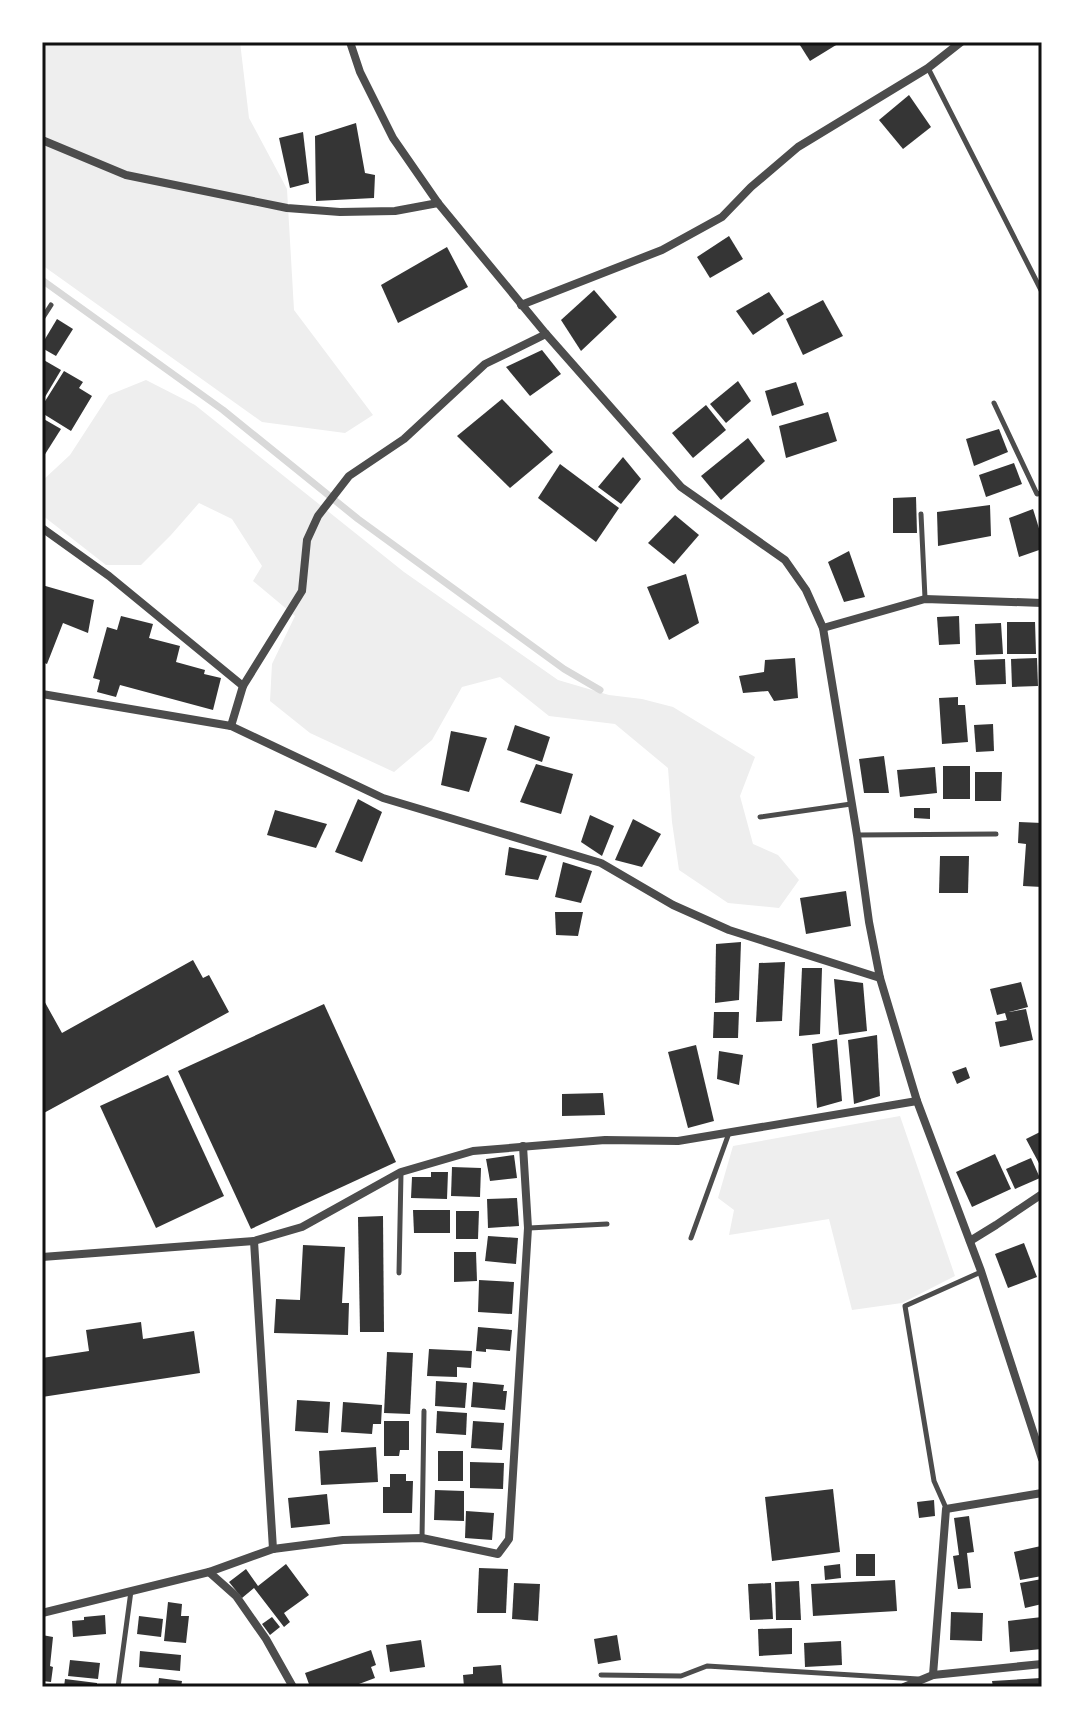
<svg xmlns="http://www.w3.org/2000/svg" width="1084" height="1729" font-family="'DM Sans',sans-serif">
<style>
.green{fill:#eee}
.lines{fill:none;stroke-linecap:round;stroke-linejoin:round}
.stream{stroke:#d9d9d9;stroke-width:7}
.building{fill:#353535}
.service{stroke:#4c4c4c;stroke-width:5}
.minor{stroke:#4c4c4c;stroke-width:8}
.neatline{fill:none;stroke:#111;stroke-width:3}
</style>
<rect width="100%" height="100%" fill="#fff"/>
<g class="green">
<polygon points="42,42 240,42 249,118 287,189 294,310 373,415 345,433 262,422 42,265"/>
<polygon points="146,380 195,405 404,572 558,680 609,695 642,699 673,707 755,757 740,796 753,844 778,855 799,880 779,908 728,903 679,870 672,822 668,768 615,724 549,716 500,677 462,687 432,740 394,772 310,733 270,701 272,664 295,616 253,581 262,566 232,519 199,503 171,535 141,565 106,565 42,515 42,481 70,455 109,395"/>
<polygon points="900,1116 955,1276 902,1303 852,1310 829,1219 729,1235 734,1210 718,1198 733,1146"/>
</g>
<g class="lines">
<polyline class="stream" points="42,280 223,410 358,519 564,669 600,690"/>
</g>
<g class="building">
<polygon points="798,42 841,42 810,61"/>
<polygon points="909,95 931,127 903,149 879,120"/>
<polygon points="356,123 365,173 375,175 374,198 316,201 315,136"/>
<polygon points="303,132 309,183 290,188 279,138"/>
<polygon points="729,236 743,259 710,278 697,257"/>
<polygon points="447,247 468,287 398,323 381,285"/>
<polygon points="594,290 617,317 581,351 561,320"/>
<polygon points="769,292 784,314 753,335 736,311"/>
<polygon points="823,300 843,336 803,355 786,319"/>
<polygon points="57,319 73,329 56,356 42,348 42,344"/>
<polygon points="542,350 561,374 530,396 506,367"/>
<polygon points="42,359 61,370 42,402"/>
<polygon points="64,371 83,382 79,388 92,396 71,431 42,413 42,406"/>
<polygon points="738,381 751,401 726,423 710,404"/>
<polygon points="796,382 804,405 772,416 765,391"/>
<polygon points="502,399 553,452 510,488 457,436"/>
<polygon points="706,405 726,430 693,458 672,433"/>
<polygon points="828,412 837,441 786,458 779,426"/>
<polygon points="42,418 61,429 42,459"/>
<polygon points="999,429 1008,452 974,466 966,439"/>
<polygon points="748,438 765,461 721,500 701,476"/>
<polygon points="623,457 641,479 621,504 598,487"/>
<polygon points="1014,463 1022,484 986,497 979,475"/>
<polygon points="560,464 619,508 596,542 538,498"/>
<polygon points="916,497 917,533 893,533 893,498"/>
<polygon points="990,505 991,536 938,546 937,512"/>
<polygon points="1033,509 1042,538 1042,549 1019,557 1009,518"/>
<polygon points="675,515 699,535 674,564 648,543"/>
<polygon points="849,551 865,597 844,602 828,562"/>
<polygon points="686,574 699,623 669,640 647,587"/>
<polygon points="42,585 94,600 88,633 63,623 47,664 42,662"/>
<polygon points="121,616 153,624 149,638 180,646 176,662 205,670 204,674 221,678 213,710 120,685 116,697 97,692 100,680 93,678 107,627 117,630"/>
<polygon points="959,616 960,644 939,645 937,617"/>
<polygon points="1007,622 1035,622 1036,654 1007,654"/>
<polygon points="1001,623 1003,654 976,655 975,624"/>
<polygon points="795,658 798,698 774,701 768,691 743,693 739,676 764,672 765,660"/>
<polygon points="1037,658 1038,686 1012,687 1011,659"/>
<polygon points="1005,659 1006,684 976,685 974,660"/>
<polygon points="958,697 958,705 965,705 968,742 942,744 939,698"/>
<polygon points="993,724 994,751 976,752 974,725"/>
<polygon points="515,725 550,737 542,762 507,750"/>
<polygon points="451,731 487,738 469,792 441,785"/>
<polygon points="884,756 889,793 864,793 859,759"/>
<polygon points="536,764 573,774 561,814 520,802"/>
<rect x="943" y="766" width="27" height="33"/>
<polygon points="935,767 937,793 900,797 897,770"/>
<polygon points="975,772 1002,772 1001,801 975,801"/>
<polygon points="358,799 382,812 362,862 335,852"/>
<polygon points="914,808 930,808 930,819 914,818"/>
<polygon points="275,810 327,824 316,848 267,835"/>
<polygon points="590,815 614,826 602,856 581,842"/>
<polygon points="633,819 661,834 642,867 615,860"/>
<polygon points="1019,822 1042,823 1042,887 1023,886 1026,844 1018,843"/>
<polygon points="509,847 547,856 538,880 505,875"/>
<polygon points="940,856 969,856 968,893 939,893"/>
<polygon points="563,862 592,871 581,903 555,897"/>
<polygon points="846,891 851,926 806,934 800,898"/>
<polygon points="555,912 583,912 578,936 556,935"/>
<polygon points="741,942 739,1000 715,1003 716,944"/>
<polygon points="193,960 203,978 209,975 229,1012 42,1114 42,997 62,1033"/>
<polygon points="785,962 782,1021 756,1022 759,963"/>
<polygon points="802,968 822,968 820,1034 799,1036"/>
<polygon points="834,979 863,983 867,1031 839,1035"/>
<polygon points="1021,982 1028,1007 1009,1012 1026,1009 1033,1040 1000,1047 995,1022 1007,1020 1005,1013 997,1015 990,989"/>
<polygon points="324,1004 396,1162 251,1229 178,1071"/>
<polygon points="714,1012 739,1012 738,1038 713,1038"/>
<polygon points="877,1035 880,1096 854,1104 848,1040"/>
<polygon points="837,1039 842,1101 817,1108 812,1044"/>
<polygon points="696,1045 714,1121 688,1128 668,1052"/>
<polygon points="719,1051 743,1055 739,1085 717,1079"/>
<polygon points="966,1067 970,1078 957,1084 952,1072"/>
<polygon points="168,1075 224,1196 156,1228 100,1106"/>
<polygon points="603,1093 605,1115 562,1116 562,1094"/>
<polygon points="1042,1131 1042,1169 1026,1139"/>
<polygon points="995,1154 1011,1189 972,1207 956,1172"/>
<polygon points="514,1155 517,1178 490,1181 486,1159"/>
<polygon points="1031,1158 1040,1178 1015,1189 1006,1169"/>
<polygon points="452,1167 481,1168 480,1197 451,1196"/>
<polygon points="431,1172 448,1172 447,1199 411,1198 412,1177 431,1177"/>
<polygon points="517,1198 519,1226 488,1228 487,1199"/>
<polygon points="413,1210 450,1210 450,1233 414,1233"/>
<polygon points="456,1211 479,1211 478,1239 456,1239"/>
<polygon points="383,1216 384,1332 360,1332 358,1217"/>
<polygon points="488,1236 518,1238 516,1264 485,1261"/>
<polygon points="1024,1243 1037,1277 1008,1288 995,1254"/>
<polygon points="303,1245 345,1247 342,1303 349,1303 348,1335 274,1333 276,1299 300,1300"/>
<polygon points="454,1252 476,1252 477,1281 454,1282"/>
<polygon points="479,1280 514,1282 512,1314 478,1312"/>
<polygon points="141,1322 143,1339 194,1331 200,1373 42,1397 42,1358 89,1351 86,1330"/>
<polygon points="478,1327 512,1330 510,1351 486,1349 486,1352 476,1351"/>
<polygon points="429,1349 472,1351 471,1368 457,1367 457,1377 427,1376"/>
<polygon points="387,1352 413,1353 410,1414 384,1413"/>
<polygon points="436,1381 467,1383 465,1408 435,1406"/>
<polygon points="473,1382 504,1385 503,1391 507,1391 505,1410 471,1407"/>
<polygon points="297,1400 330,1402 328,1433 295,1431"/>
<polygon points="343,1402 382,1405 381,1424 373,1424 372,1434 341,1432"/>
<polygon points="437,1411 467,1413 466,1435 436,1433"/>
<polygon points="384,1421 409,1421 409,1450 400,1450 399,1456 384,1456"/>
<polygon points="473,1421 504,1423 502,1450 471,1448"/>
<polygon points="376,1447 378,1482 321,1485 319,1451"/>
<rect x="438" y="1451" width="25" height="30"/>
<polygon points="470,1462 504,1463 503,1489 470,1488"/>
<polygon points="390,1474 406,1474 406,1481 413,1481 412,1513 383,1513 383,1487 390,1487"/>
<polygon points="833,1489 840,1552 772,1561 765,1497"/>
<polygon points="435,1490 464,1491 464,1521 434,1520"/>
<polygon points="327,1494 330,1524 291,1528 288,1498"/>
<polygon points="934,1500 935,1516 919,1518 917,1502"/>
<polygon points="466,1511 494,1513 492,1540 465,1538"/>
<polygon points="969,1516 974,1552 967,1553 971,1588 958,1589 953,1556 959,1555 954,1518"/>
<polygon points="1041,1546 1042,1576 1020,1580 1014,1552"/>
<rect x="856" y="1554" width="19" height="22"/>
<polygon points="286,1564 309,1595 284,1613 290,1622 284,1627 254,1588 242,1598 229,1582 246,1569 258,1586"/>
<polygon points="840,1564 841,1578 825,1580 824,1566"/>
<polygon points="479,1568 508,1569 506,1613 477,1613"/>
<polygon points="1042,1579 1042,1604 1025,1608 1020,1583"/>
<polygon points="895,1580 897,1611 813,1616 811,1584"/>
<polygon points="799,1581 801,1620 776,1620 775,1582"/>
<polygon points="514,1583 540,1584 538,1621 512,1619"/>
<polygon points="771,1583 773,1619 750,1620 748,1584"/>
<polygon points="168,1602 182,1604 181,1616 189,1616 186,1643 164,1641"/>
<polygon points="951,1612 983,1613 982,1641 950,1640"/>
<polygon points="105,1615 106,1634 73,1637 72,1621 84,1620 84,1617"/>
<polygon points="139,1616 163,1619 161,1637 137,1634"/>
<polygon points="272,1617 280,1627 270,1635 262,1624"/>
<polygon points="1042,1617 1042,1649 1010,1652 1008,1621"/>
<polygon points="792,1628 792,1654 759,1656 758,1629"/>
<polygon points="42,1635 53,1637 50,1666 53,1667 51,1682 42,1681"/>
<polygon points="617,1635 621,1660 598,1664 594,1639"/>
<polygon points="421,1640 425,1667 390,1672 386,1645"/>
<polygon points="841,1641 842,1665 805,1667 804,1643"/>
<polygon points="371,1650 376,1665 371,1667 375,1678 351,1687 310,1687 305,1673"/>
<polygon points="140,1651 181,1655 180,1671 139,1667"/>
<polygon points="70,1660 100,1663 98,1679 68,1676"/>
<polygon points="501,1665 503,1687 464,1687 463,1675 473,1674 473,1667"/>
<polygon points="159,1678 182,1681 181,1687 158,1687"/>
<polygon points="1041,1678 1041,1687 993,1687 992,1681"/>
<polygon points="65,1679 97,1683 97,1687 64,1687"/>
</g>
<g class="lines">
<g class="service">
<polyline points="928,68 1042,292"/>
<polyline points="42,319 51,305"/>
<polyline points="994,403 1037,494 1042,493"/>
<polyline points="921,514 925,598"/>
<polyline points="760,817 851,804"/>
<polyline points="858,835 996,834"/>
<polyline points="529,1228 607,1224"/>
<polyline points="691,1238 729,1133"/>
<polyline points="399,1273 401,1173"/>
<polyline points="946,1508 934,1481 905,1306 981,1272"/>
<polyline points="422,1538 424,1411"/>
<polyline points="601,1675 681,1676 707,1666 918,1679"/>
<polyline points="118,1687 131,1591"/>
</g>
<g class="minor">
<polyline points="350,42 360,72 393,138 438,203 546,334 681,487 785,560 806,590 823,628 857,835 869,922 880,978 917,1101 981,1271 1042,1459"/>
<polyline points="42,140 126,175 287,208 340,212 395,211 438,203"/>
<polyline points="521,305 662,250 722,217 751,187 798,147 928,68 961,42"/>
<polyline points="42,528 109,576 243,686"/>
<polyline points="823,628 925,599 1042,603"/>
<polyline points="42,694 231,726 383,798 601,863 673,905 729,930 880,978"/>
<polyline points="231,726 243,686 302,591 307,540 318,516 349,476 404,439 485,364 546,334"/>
<polyline points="254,1241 273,1549"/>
<polyline points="970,1241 996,1225 1042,1194"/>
<polyline points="42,1257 254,1241 302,1227 401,1172 473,1151 605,1140 678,1141 917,1101"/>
<polyline points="209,1572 236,1596 266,1639 293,1687"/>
<polyline points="42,1613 209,1572 273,1549 343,1540 422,1538 498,1554 509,1539 528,1228 523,1146"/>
<polyline points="933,1675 946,1509 1042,1493"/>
<polyline points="904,1687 933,1675 1042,1664"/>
</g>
</g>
<rect width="1084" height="1729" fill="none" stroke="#ffffff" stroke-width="88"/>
<rect x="44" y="44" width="996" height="1641" class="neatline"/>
</svg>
